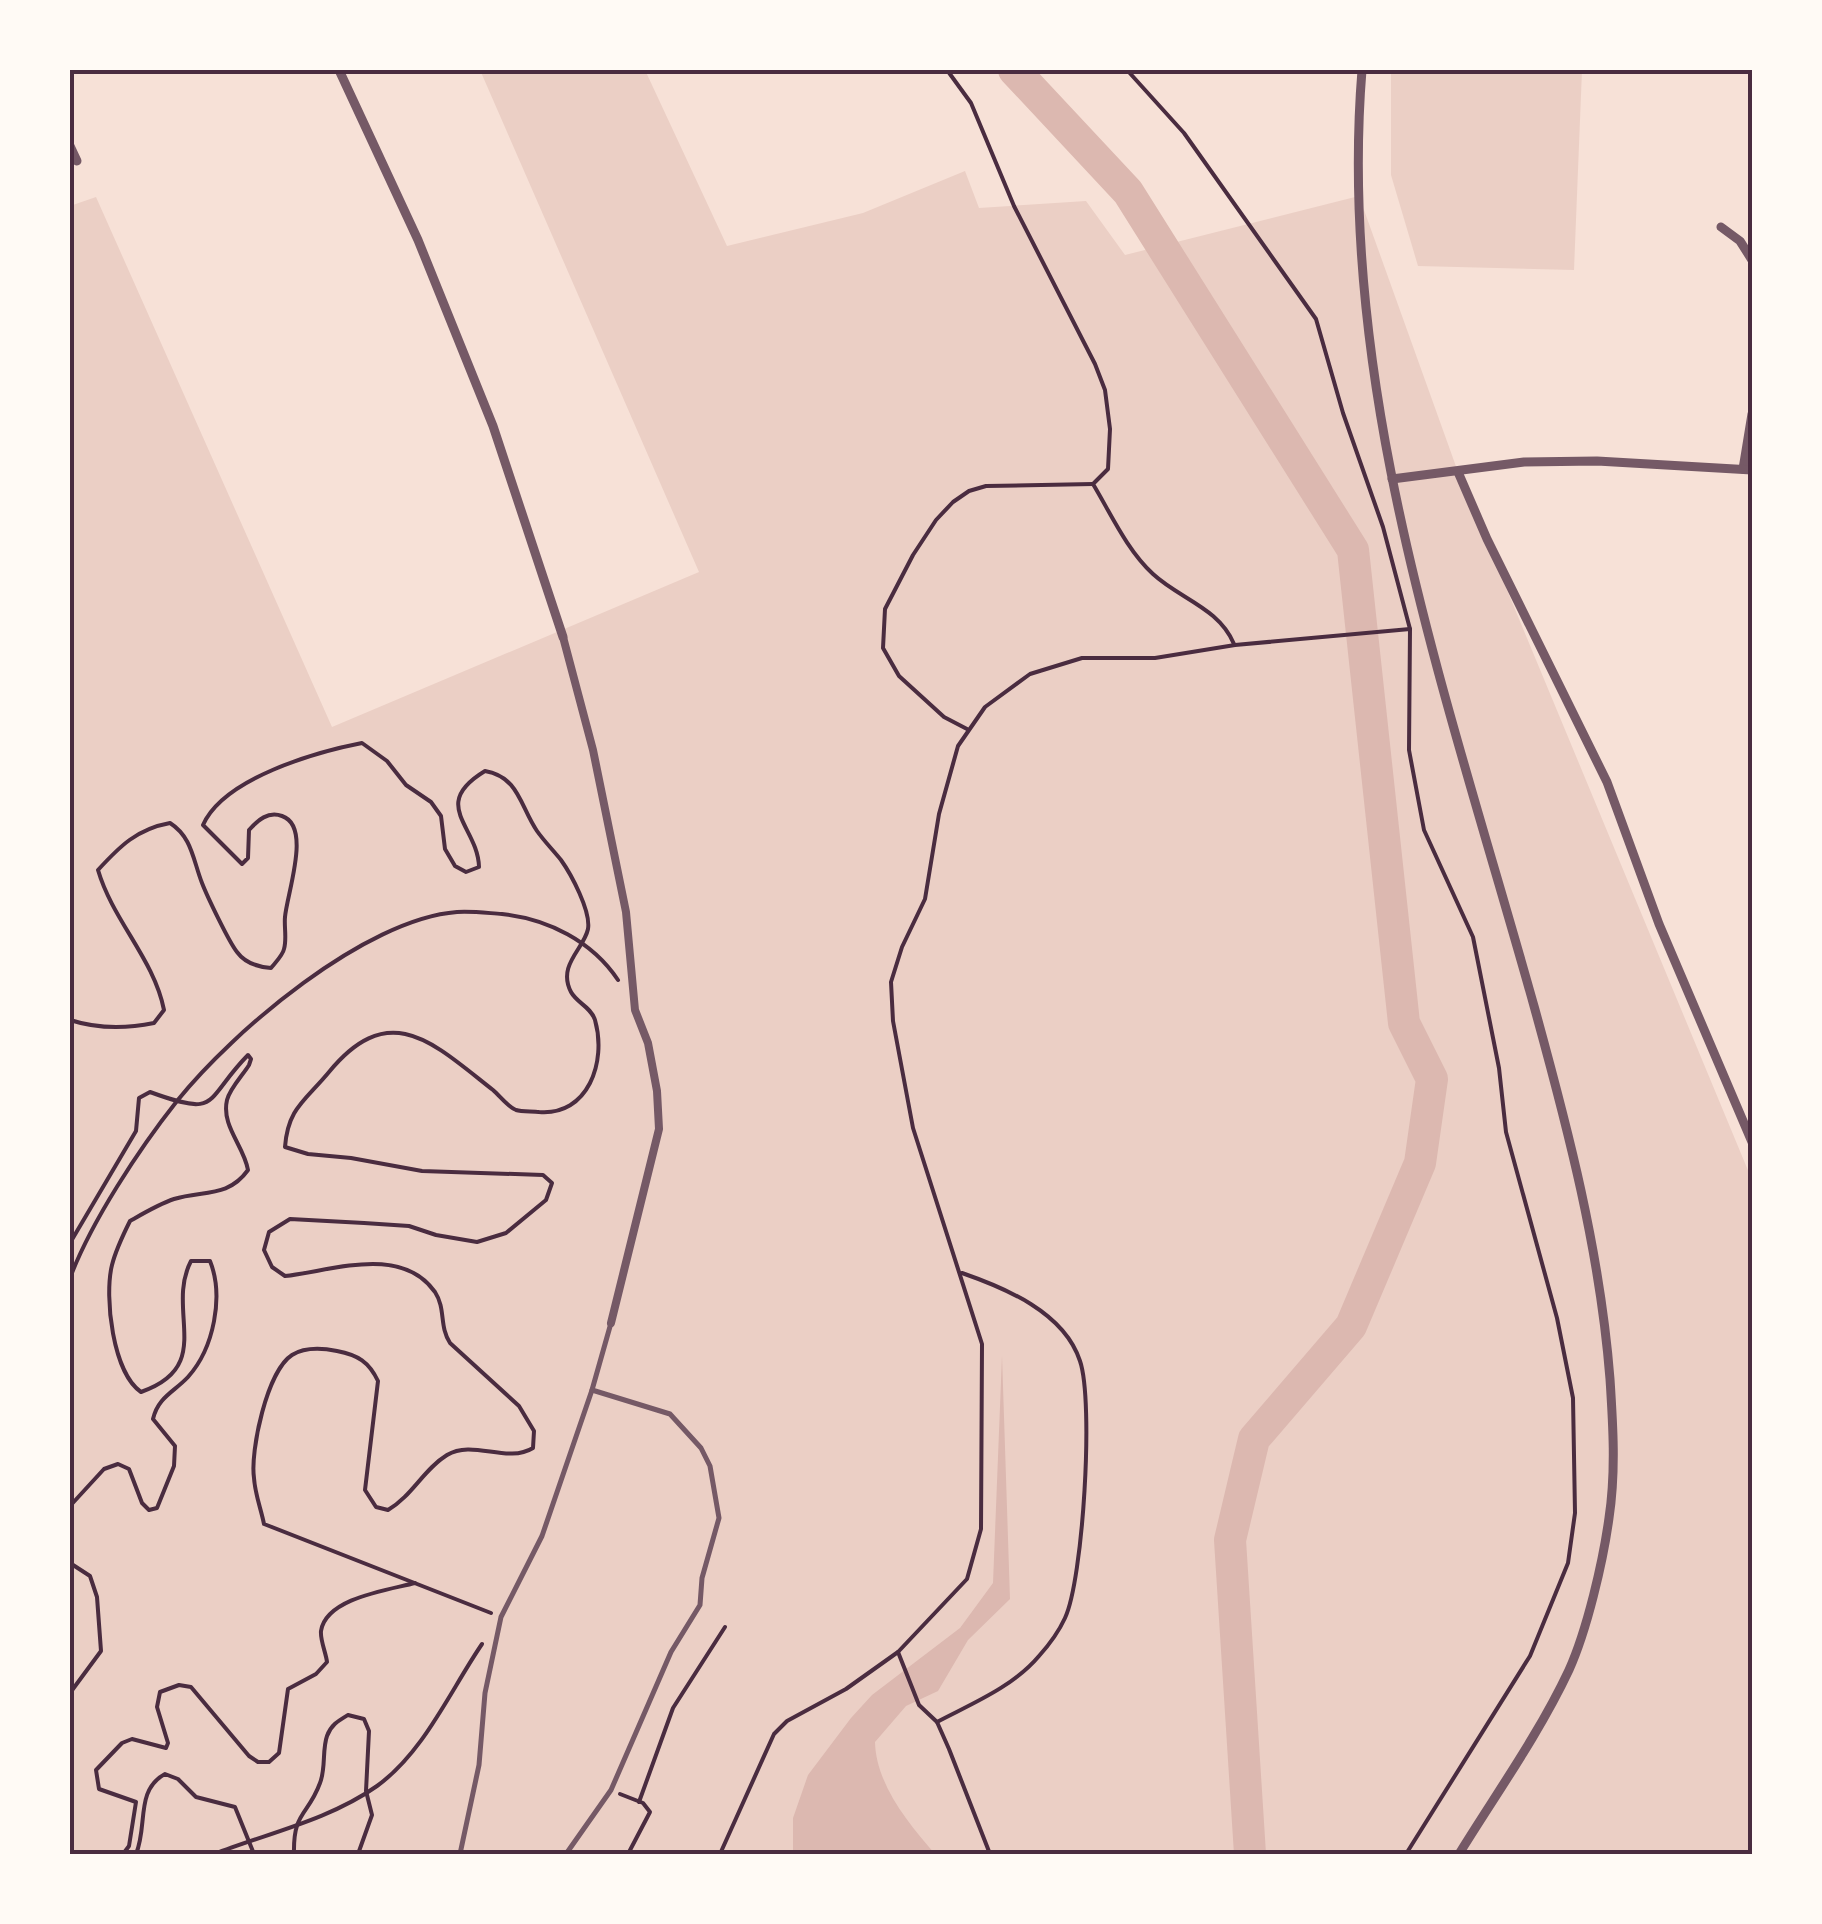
<svg xmlns="http://www.w3.org/2000/svg" width="1822" height="1924" font-family="'Roboto Condensed',sans-serif">
<style>
.green{fill:#ebcfc5}
.water{fill:#dcb8b0}
.lines{fill:none;stroke-linecap:round;stroke-linejoin:round}
.river{stroke:#dcb8b0;stroke-width:32}
.path{stroke:#4a2c40;stroke-width:4}
.service{stroke:#755966;stroke-width:5}
.pedestrian{stroke:#755966;stroke-width:8}
.minor{stroke:#755966;stroke-width:9}
.neatline{fill:none;stroke:#4a2c40;stroke-width:4}
</style>
<rect width="100%" height="100%" fill="#f7e1d7"/>
<g class="green">
<polygon points="480,70 645,70 727,246 863,213 965,171 979,208 1086,201 1125,255 1359,196 1458,472 1752,1180 1752,1854 70,1854 70,206 96,197 332,727 699,572"/>
<polygon points="1391,70 1582,70 1574,270 1418,266 1391,175"/>
</g>
<path class="water" d="M1002,1356L1010,1599L968,1640L938,1691L906,1706L875,1742C876,1784 908,1823 935,1854H793V1818L808,1775L851,1718L872,1695L960,1628L993,1583Z"/>
<g class="lines">
<polyline class="river" points="1014,70 1128,192 1353,550 1404,1023 1432,1079 1420,1163 1351,1326 1254,1439 1230,1540 1250,1854"/>
<g class="path">
<path d="M947,70L971,103L1014,206L1095,364L1105,390L1110,429L1108,469L1093,484C1111,514 1127,550 1153,574C1180,599 1219,608 1234,644"/>
<polyline points="1127,70 1184,133 1316,319 1343,413 1383,527 1410,629 1409,750 1424,830 1473,937 1499,1068 1506,1132 1557,1318 1573,1398 1575,1513 1568,1563 1530,1656 1406,1854"/>
<polyline points="967,729 944,717 899,676 883,648 885,609 913,555 936,520 953,502 969,491 986,486 1093,484"/>
<path d="M70,1020C98,1029 125,1029 154,1023L164,1010C154,959 113,921 98,870C120,846 137,829 170,823C192,837 193,860 202,883C207,896 229,942 237,952C245,963 258,967 271,968C275,963 283,955 284,949C287,939 284,927 285,917C287,893 312,826 282,816C268,811 258,820 249,830L248,858L242,864L203,825C224,778 316,752 362,743L387,761L406,785L431,802L441,816L445,849L455,866L466,872L479,867C478,826 429,805 485,771C519,777 520,806 537,831C544,841 553,850 561,860C571,874 591,911 588,929C584,949 557,965 571,992C577,1003 591,1007 595,1020C607,1062 588,1116 539,1112C533,1111 522,1112 516,1110C508,1107 500,1096 493,1090C433,1043 390,998 329,1072C305,1101 288,1108 285,1147L308,1154L351,1158L422,1171L543,1175L552,1183L546,1200L506,1233L477,1242L436,1235L409,1226L364,1223L290,1219L269,1232L264,1250L272,1267L285,1276C332,1271 401,1244 435,1292C446,1309 439,1326 450,1343L519,1406L534,1431L533,1448C507,1464 473,1439 447,1455C424,1469 412,1496 388,1510L376,1507L365,1490L378,1381C369,1362 358,1355 337,1351C322,1348 305,1347 292,1355C267,1371 250,1451 254,1478C255,1494 261,1509 264,1524L491,1613"/>
<path d="M70,1243L136,1131L139,1098L150,1092C221,1118 203,1101 248,1055L251,1059L249,1065C243,1075 230,1088 227,1100C221,1126 244,1146 248,1170C228,1198 203,1190 174,1199C159,1204 144,1213 130,1221C123,1235 116,1249 112,1265C104,1297 113,1373 141,1392C216,1366 165,1311 191,1261H210C224,1296 214,1348 188,1377C174,1392 158,1397 153,1419L175,1446L174,1466L157,1508L149,1510L142,1503L129,1469L118,1464L104,1469L70,1506"/>
<path d="M70,1278C91,1222 139,1149 177,1101C233,1031 365,919 457,912C472,911 487,913 502,914C548,919 592,941 618,980"/>
<polyline points="70,1563 90,1576 97,1597 101,1651 70,1693"/>
<polyline points="898,1652 919,1705 937,1722 949,1749 990,1854"/>
<path d="M937,1722C971,1704 1013,1687 1039,1656C1048,1646 1059,1631 1065,1618C1083,1580 1094,1402 1080,1361C1064,1312 1005,1288 962,1273"/>
<polyline points="620,1794 643,1803 650,1812 628,1854"/>
<polyline points="639,1802 673,1708 725,1627"/>
<path d="M123,1854L129,1846L136,1802L99,1789L96,1770L122,1743L132,1739L166,1748L168,1743L157,1707L160,1692L179,1685L191,1687L249,1756L258,1762H269L279,1753L288,1689L316,1674L327,1662C326,1653 320,1640 321,1631C326,1598 388,1590 415,1583"/>
<path d="M136,1854C148,1826 135,1790 165,1774L178,1779L196,1797L235,1807L254,1854"/>
<path d="M214,1854C268,1833 329,1820 377,1786C424,1752 450,1691 482,1644"/>
<path d="M294,1854C293,1811 308,1816 320,1783C326,1768 322,1750 327,1736C331,1725 338,1721 348,1715L364,1719L369,1731L366,1791L372,1815L358,1854"/>
<polyline points="720,1854 774,1734 787,1721 846,1689 898,1652 967,1579 981,1529 982,1344 913,1128 893,1021 891,982 902,947 925,899 939,814 958,746 985,707 1030,674 1082,658 1155,658 1235,645 1410,629"/>
</g>
<g class="service">
<polyline points="460,1854 479,1765 485,1693 501,1617 542,1536 592,1390 611,1323"/>
<polyline points="566,1854 611,1790 671,1652 700,1605 702,1578 719,1518 710,1466 701,1448 670,1414 592,1390"/>
</g>
<polyline class="pedestrian" points="563,637 593,750 626,912 635,1010 648,1043 657,1091 659,1129 611,1323"/>
<g class="minor">
<polyline points="339,70 418,240 493,426 563,637"/>
<path d="M1362,70C1336,391 1449,702 1534,1006C1568,1129 1600,1251 1610,1379C1613,1425 1616,1472 1609,1518C1603,1562 1587,1630 1569,1670C1539,1734 1496,1794 1459,1854"/>
<polyline points="70,146 77,161"/>
<polyline points="1721,227 1740,241 1752,260"/>
<polyline points="1743,469 1752,414"/>
<polyline points="1458,472 1487,539 1607,782 1659,924 1752,1142"/>
<polyline points="1392,479 1524,462 1597,461 1752,470"/>
</g>
</g>
<rect width="1822" height="1924" fill="none" stroke="#fffaf5" stroke-width="145"/>
<rect x="72" y="72" width="1678" height="1780" class="neatline"/>
</svg>
